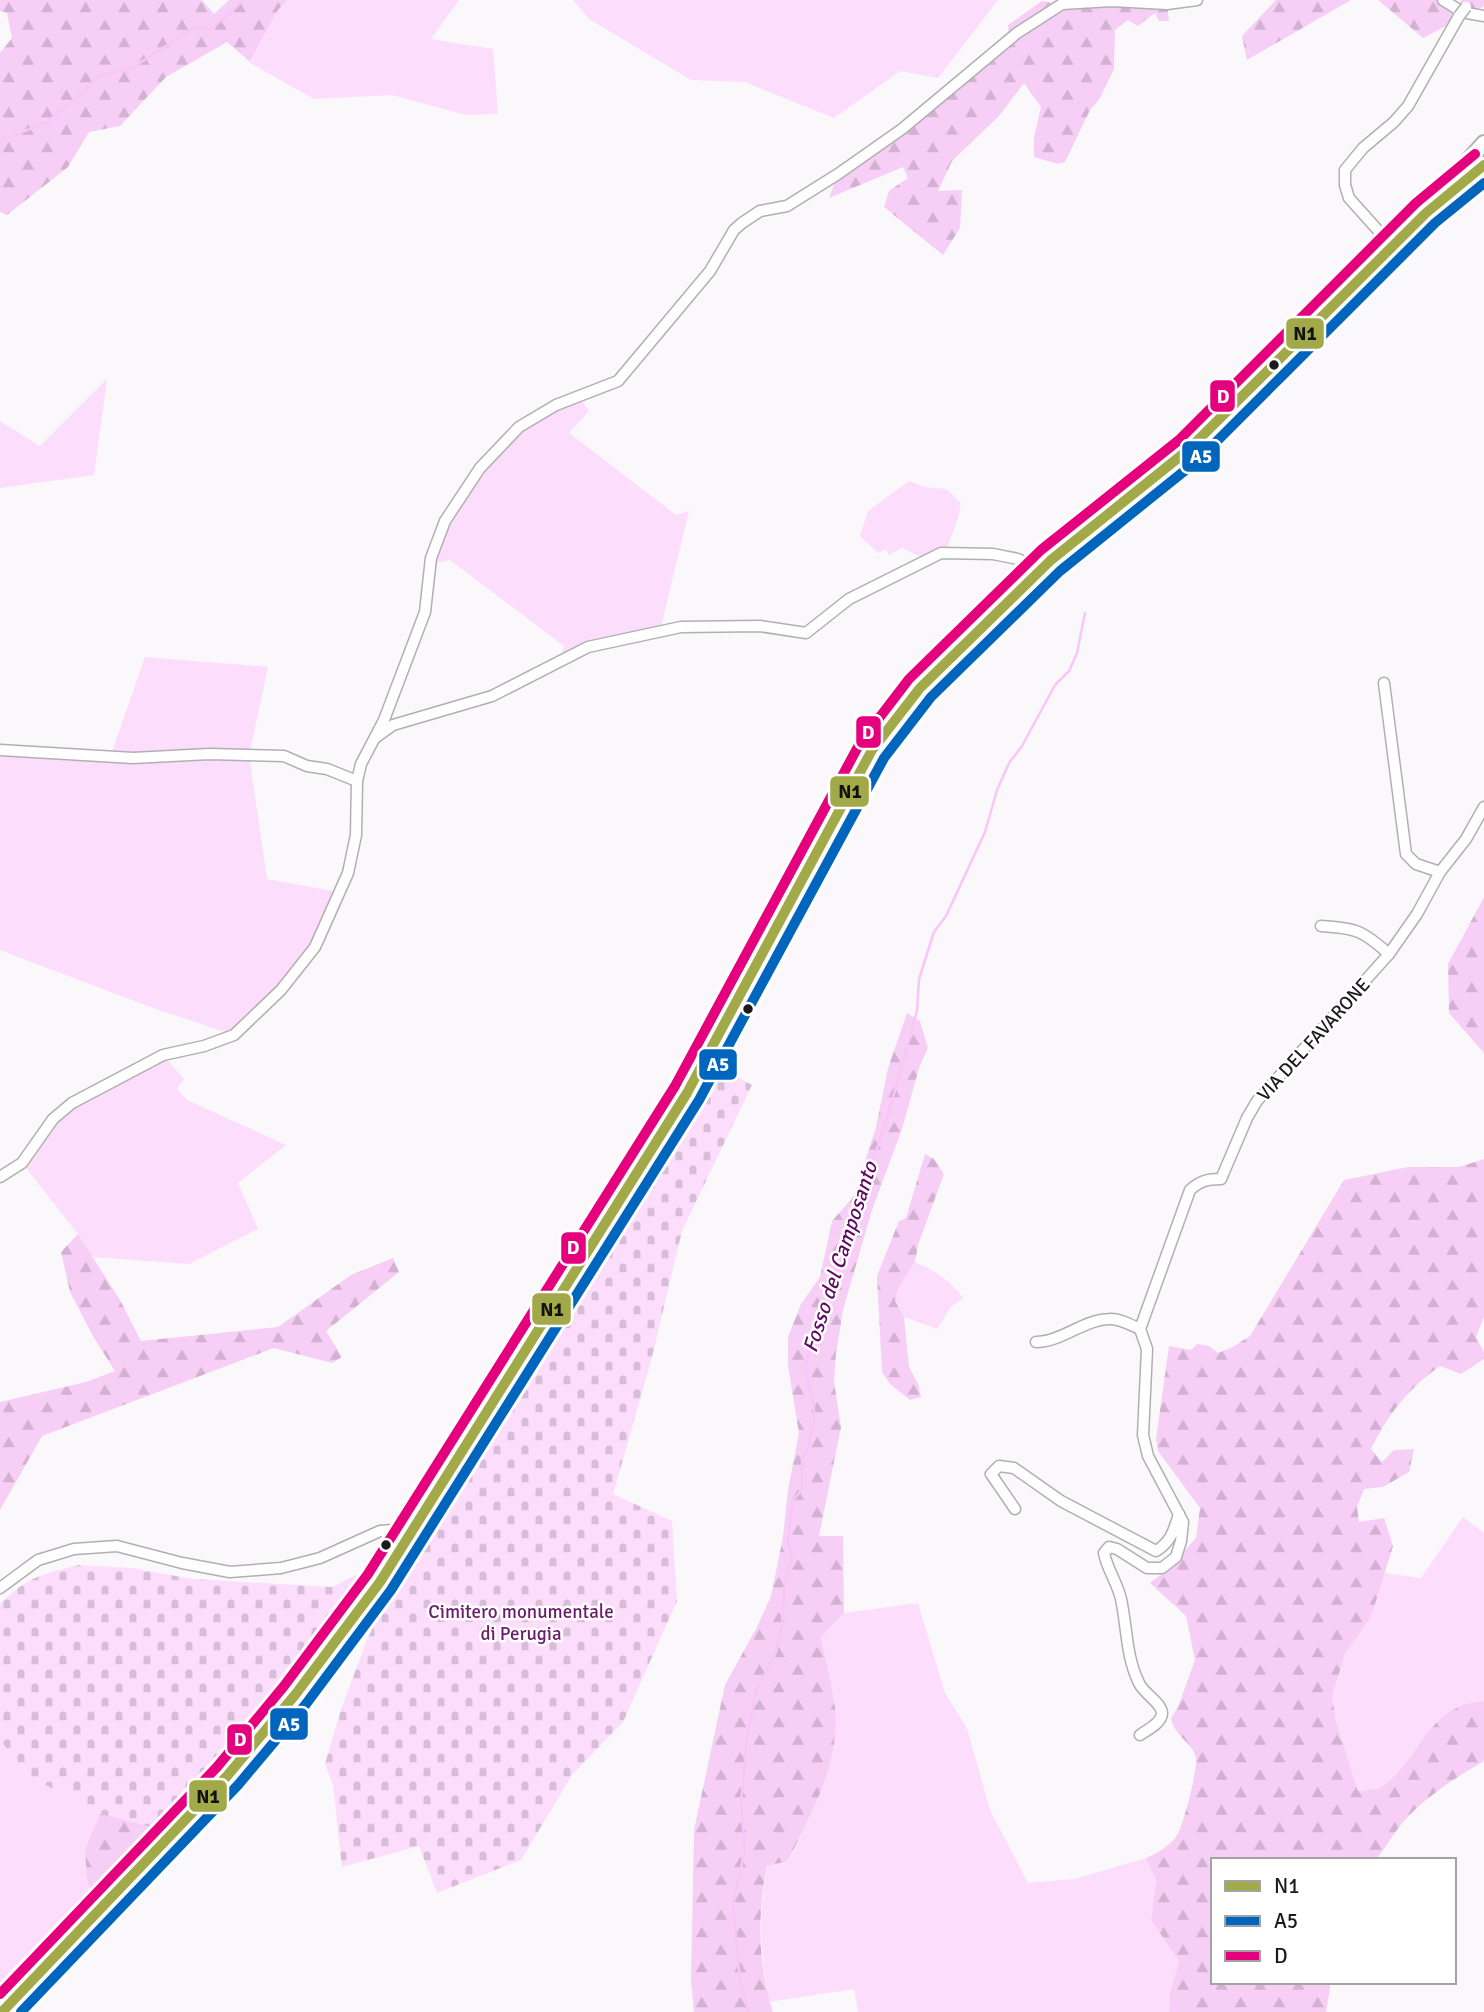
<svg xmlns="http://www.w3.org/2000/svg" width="1484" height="2012" font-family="Signika,sans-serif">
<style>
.green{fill:#fcddfb}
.forest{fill:url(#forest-firs)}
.cemetery{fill:url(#cemetery-stones)}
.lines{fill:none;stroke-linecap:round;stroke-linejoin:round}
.stream{stroke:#f8c6f7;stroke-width:2.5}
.street-casing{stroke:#b1b0b1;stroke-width:13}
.secondary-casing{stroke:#b1b0b1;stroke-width:18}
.street{stroke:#fefefe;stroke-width:10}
.secondary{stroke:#fefefe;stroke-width:14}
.street-bridge-casing{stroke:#b1b0b1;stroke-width:13;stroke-linecap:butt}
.street-bridge{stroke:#fefefe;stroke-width:10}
.bus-1-casing{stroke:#fff;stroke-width:16}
.bus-2-casing{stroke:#fff;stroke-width:16}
.bus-3-casing{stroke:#fff;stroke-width:16}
.bus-1{stroke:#a2a948;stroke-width:10}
.bus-2{stroke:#0065bd;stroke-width:10}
.bus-3{stroke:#e5007d;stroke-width:10}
.bus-dot{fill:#1c1a1c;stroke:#fff;stroke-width:2.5}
.labels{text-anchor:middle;stroke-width:5;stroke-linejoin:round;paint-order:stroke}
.street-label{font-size:19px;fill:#1c1a1c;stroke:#fff}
.park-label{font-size:19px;fill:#6c1a6d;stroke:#fff}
.water-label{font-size:21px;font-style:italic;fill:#600b62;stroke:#fff}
.line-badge{stroke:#fff;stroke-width:2.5}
.badge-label{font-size:19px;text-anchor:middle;font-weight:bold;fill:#fff}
.pale-badge-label{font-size:19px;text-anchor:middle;font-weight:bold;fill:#111}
</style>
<defs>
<pattern id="forest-firs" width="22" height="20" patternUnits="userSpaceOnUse" patternTransform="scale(1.75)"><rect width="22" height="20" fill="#f7cff6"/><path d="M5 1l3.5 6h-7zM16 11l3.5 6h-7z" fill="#d3b1d2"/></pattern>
<pattern id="cemetery-stones" width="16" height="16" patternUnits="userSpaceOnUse" patternTransform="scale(1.75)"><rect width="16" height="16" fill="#fcddfb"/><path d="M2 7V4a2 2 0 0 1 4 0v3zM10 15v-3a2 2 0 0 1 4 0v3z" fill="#d7bdd7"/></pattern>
</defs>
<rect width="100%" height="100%" fill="#faf8fa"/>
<g class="green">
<polygon points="287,0 459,0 431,39 493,49 498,114 466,115 392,95 314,99 250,63 278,10"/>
<polygon points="573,0 998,0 938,78 900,71 834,118 745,82 691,80 589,19"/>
<polygon points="107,379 94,475 0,488 0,421 40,446"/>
<polygon points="578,396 589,411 569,433 676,515 689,511 661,626 583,649 560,660 564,646 450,560 430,564 445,521 480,468 519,427"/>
<polygon points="909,481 925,487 946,489 961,503 958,518 945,553 922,561 919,556 902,548 889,555 886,549 878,553 860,536 868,511"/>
<polygon points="145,657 268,667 249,755 267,879 339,892 315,947 234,1035 153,1008 0,950 0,750 110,757"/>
<polygon points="163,1055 184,1079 177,1089 187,1100 286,1145 238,1183 258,1229 189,1264 92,1257 78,1234 22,1163 53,1119"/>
<path d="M915,1262C935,1271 950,1280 963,1298L951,1307L937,1329L904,1317L895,1301L899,1287Z"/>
<path d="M1463,1517L1484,1533V1701C1427,1706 1423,1756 1384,1785C1378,1790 1366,1790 1358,1791L1336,1721L1332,1696L1345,1654L1371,1617L1384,1573L1421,1578Z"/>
<path d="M918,1603L945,1693L967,1728L990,1810L1028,1883L1075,1879L1146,1858L1156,1880L1151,1920L1179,1961L1170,1993L1169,2012H858L854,1989L769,2002C761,1956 757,1911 768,1865L789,1861C811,1814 841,1761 835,1706C832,1683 826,1660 821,1637L844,1613Z"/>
<polygon points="0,1740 29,1776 160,1829 0,1998"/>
</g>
<g class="forest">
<polygon points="0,0 202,0 214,14 229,0 287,0 278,10 250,62 227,42 166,77 120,126 89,132 68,167 7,215 0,212 0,53 12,38 7,13 0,11"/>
<polygon points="1276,0 1351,0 1247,60 1242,36"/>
<polygon points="1378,0 1443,0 1459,9 1461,0 1484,0 1484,6 1423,38"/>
<polygon points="1042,1 1062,4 1167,4 1169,21 1159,21 1155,13 1138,26 1128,20 1115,30 1114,69 1100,98 1090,110 1065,162 1058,164 1034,157 1034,138 1041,107 1024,83 999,116 952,161 938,191 962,190 960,228 943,255 884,207 889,191 908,178 903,167 829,198 838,174 1009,39 1008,25"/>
<polygon points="1484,897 1484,1053 1449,1013 1448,964"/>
<path d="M907,1013L920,1021L928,1048L919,1068L902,1129L872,1210L843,1310L836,1353L834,1382L841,1427L819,1536H843L844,1613L821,1637C826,1660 832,1683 835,1707C841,1762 811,1814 788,1861L767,1866C757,1912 758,1967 773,2012H694L691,1982L694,1830L725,1685L758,1625L771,1596L783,1537L788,1490L799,1433L788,1366V1337L801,1304L820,1277L832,1221L854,1196L876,1127L888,1068Z"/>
<polygon points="925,1154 934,1159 944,1174 918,1245 915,1262 899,1287 895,1301 904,1317 909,1367 918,1384 921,1397 910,1400 890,1384 882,1372 877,1276 899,1221 906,1218"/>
<path d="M1484,1159V1317L1476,1337L1484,1352V1359L1461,1374L1440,1366C1408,1389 1389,1413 1371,1449L1382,1462L1394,1450L1414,1449L1409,1472L1383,1487L1364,1489L1357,1507L1359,1522L1384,1518L1393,1546L1371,1617L1345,1654L1332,1696L1336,1721L1358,1791C1366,1790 1378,1790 1384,1785C1423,1756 1427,1705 1484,1701V1761C1455,1778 1428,1795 1405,1820C1395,1831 1386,1847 1376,1860H1213V1982H1331L1326,2012H1169L1170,1993L1179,1961L1151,1920L1156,1880L1146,1858C1157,1853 1168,1847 1176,1837C1183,1828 1198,1768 1196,1758C1192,1741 1175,1738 1171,1718L1178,1707L1195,1660L1186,1616L1150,1583L1169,1568L1196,1538L1200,1508L1158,1451L1156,1439L1169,1346L1191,1350L1197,1344L1209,1346L1218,1353L1231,1348L1250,1336L1344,1180L1408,1167H1459Z"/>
<polygon points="78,1234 120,1300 141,1341 278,1327 351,1275 393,1258 399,1272 326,1331 342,1357 332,1363 274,1348 42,1436 0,1510 0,1402 86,1382 115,1371 94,1338 70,1292 61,1252"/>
<polygon points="202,1785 93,1900 87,1879 85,1849 100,1814 126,1812"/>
</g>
<g class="cemetery">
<polygon points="711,1063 752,1085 682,1231 651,1361 613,1494 672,1521 677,1601 623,1722 572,1775 521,1860 437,1893 419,1846 342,1867 333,1785 325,1764 341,1709 367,1640 392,1588 387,1584"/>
<path d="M79,1565L131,1568L193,1579L332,1587L356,1575L373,1585L351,1620L345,1617L327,1643L160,1829L100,1814L29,1776L0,1740V1604C27,1577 42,1574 79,1565Z"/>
</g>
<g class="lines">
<g class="stream">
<polyline points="0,141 47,122 75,99 99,76 132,68 193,28 210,29 226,17 243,0"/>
<polyline points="749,2012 740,1980 733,1903 745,1850 741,1804 747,1738 756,1690 776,1653 782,1623 785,1581 792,1558 788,1543 792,1501 802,1490 802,1458 808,1449 814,1421 814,1408 805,1365 836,1275 853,1207 878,1146 894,1094 917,1011 919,979 934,932 946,916 985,832 997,790 1009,763 1022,746 1055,685 1069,671 1077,653 1085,613"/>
</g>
<defs>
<g id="street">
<polyline points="1443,0 1459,10"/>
<polyline points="1467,13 1484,16"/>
<polyline points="1392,246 1349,198 1345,185 1345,170 1363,148 1394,122 1408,106 1459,16"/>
<polyline points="1384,683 1406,854 1416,864 1440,872"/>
<polyline points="375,738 393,725 492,696 588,647 681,627 760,626 806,633 849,599 941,553 993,554 1018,559 1040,570"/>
<polyline points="0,750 133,758 209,754 284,756 307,766 327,769 357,781 361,764 384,720 425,612 431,558 445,521 480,468 519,427 556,405 618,381 710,271 734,230 742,223 760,211 787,206 838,174 902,129 1017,33 1062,4 1112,1 1167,4 1197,0"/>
<path d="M1321,926C1357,928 1363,931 1389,954"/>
<polyline points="0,1177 22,1163 53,1119 72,1103 163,1055 204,1046 234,1035 281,990 315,947 348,873 356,835 357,781"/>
<path d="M1036,1342C1061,1342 1083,1320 1109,1319C1119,1318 1131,1325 1140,1329"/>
<path d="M1015,1509L991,1474L999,1466L1014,1468L1061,1501L1156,1551C1171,1542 1174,1530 1179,1514"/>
<polyline points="0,1588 38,1560 74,1549 117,1546 182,1563 230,1572 281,1568 320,1558 380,1531 392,1530 408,1538"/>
<path d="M1140,1735C1147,1730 1162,1723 1162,1713C1161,1702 1143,1693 1139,1683C1126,1657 1127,1627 1121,1599C1117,1582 1107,1569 1104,1553L1109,1547L1117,1549L1147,1568H1162L1176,1557L1181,1541L1183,1522L1148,1456L1143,1435L1147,1349L1140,1329L1190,1190C1200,1181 1207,1179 1221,1179L1247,1118L1257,1101L1389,954L1417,914L1440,872L1466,839L1484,807"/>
</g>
<g id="secondary">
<polyline points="1449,189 1450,181 1484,143"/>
<path d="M2,2012C67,1940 139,1873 204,1802C267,1733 326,1659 380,1582L687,1093L872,750L920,688L1010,599L1051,560L1188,450L1426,213L1484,165"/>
</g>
</defs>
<use href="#street" class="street-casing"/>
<use href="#secondary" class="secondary-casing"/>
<use href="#street" class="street"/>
<use href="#secondary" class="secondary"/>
<defs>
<polyline id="street-bridge" points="1459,16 1466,7"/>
</defs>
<use href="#street-bridge" class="street-bridge-casing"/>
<use href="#street-bridge" class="street-bridge"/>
<defs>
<polyline id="bus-1" points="2,2012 227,1776 295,1695 380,1582 687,1093 872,750 920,688 1051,560 1188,450 1426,213 1484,165"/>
<polyline id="bus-2" points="21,2012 238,1785 306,1704 391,1590 699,1100 884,758 931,697 1060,571 1198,460 1435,223 1484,183"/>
<polyline id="bus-3" points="0,1994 217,1767 284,1686 368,1574 675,1086 860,743 909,679 1041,550 1179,440 1416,203 1475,154"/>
</defs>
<use href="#bus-1" class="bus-1-casing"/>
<use href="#bus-2" class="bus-2-casing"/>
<use href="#bus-3" class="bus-3-casing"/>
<use href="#bus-1" class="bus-1"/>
<use href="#bus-2" class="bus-2"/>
<use href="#bus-3" class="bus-3"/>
</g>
<g class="bus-dot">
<circle cx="1274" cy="365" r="6"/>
<circle cx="748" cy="1009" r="6"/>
<circle cx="386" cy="1545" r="6"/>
</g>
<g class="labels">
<g class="street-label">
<text transform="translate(1313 1039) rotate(-48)" y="7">VIA DEL FAVARONE</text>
</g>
<g class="park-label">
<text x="521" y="1618">Cimitero monumentale<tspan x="521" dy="22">di Perugia</tspan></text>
</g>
<g class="water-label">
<text transform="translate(840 1257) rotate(-72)" y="7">Fosso del Camposanto</text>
</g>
</g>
<g class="line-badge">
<rect x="1285" y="317" width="40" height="33" rx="7" fill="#a2a948"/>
<rect x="1209" y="379" width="27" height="34" rx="7" fill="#e5007d"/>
<rect x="1181" y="440" width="40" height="33" rx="7" fill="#0065bd"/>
<rect x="855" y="715" width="27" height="34" rx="7" fill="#e5007d"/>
<rect x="829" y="775" width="41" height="33" rx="7" fill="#a2a948"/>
<rect x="698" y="1048" width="40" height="33" rx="7" fill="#0065bd"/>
<rect x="560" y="1231" width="27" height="34" rx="7" fill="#e5007d"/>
<rect x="531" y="1292" width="41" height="34" rx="7" fill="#a2a948"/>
<rect x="269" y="1707" width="40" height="34" rx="7" fill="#0065bd"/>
<rect x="226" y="1723" width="27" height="33" rx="7" fill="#e5007d"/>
<rect x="188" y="1779" width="40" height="34" rx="7" fill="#a2a948"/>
</g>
<g class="badge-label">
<text x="1223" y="403">D</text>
<text x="1201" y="463">A5</text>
<text x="868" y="739">D</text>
<text x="718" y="1071">A5</text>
<text x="573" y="1254">D</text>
<text x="289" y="1731">A5</text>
<text x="240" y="1746">D</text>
</g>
<g class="pale-badge-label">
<text x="1305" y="340">N1</text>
<text x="850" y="798">N1</text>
<text x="552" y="1316">N1</text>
<text x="208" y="1803">N1</text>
</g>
<rect x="1211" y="1858" width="245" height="126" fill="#ffffff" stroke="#a4a3a4" stroke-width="2"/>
<rect x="1225" y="1881" width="35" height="10" fill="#a2a948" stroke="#a4a3a4" stroke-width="2"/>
<text x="1274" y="1893" font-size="21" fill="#1c1a1c">N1</text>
<rect x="1225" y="1916" width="35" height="10" fill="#0065bd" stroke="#a4a3a4" stroke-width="2"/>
<text x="1274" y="1928" font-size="21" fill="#1c1a1c">A5</text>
<rect x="1225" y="1951" width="35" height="10" fill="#e5007d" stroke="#a4a3a4" stroke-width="2"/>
<text x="1274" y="1963" font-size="21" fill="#1c1a1c">D</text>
</svg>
